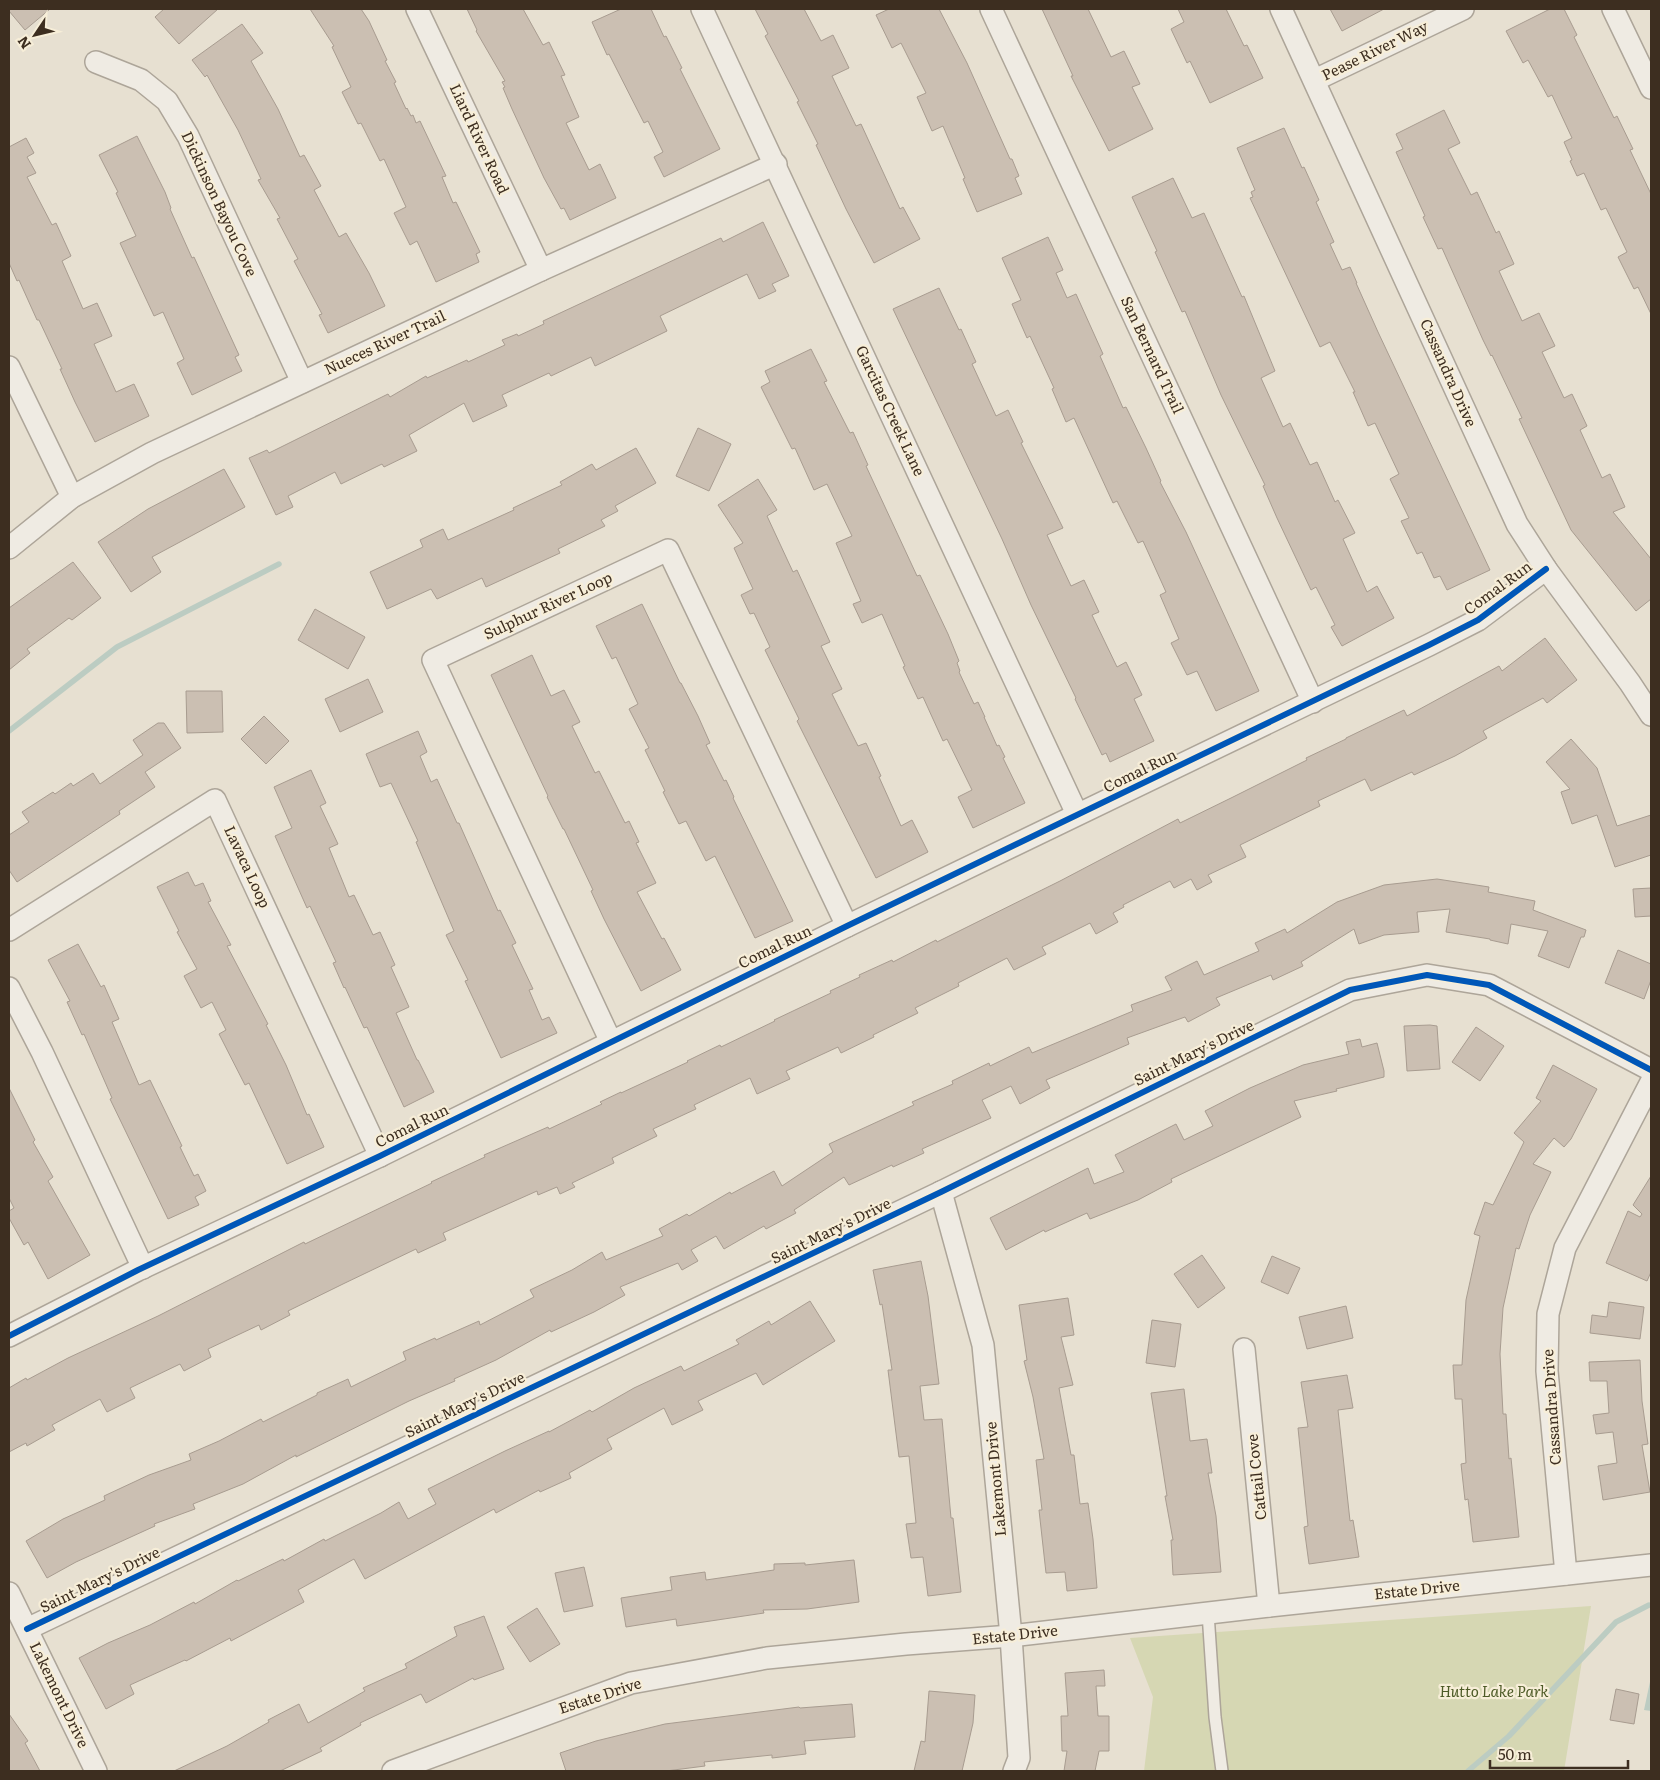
<svg xmlns="http://www.w3.org/2000/svg" width="1660" height="1780" font-family="Literata,serif">
<style>
.green{fill:#d6d7b3}
.water{fill:#bcccc2}
.lines{fill:none;stroke-linecap:round;stroke-linejoin:round}
.stream{stroke:#bcccc2;stroke-width:5.5}
.building{fill:#cbbfb2;stroke:#a89c90}
.service-casing{stroke:#ada599;stroke-width:14}
.minor-casing{stroke:#ada599;stroke-width:24}
.service{stroke:#efebe3;stroke-width:11}
.minor{stroke:#efebe3;stroke-width:21}
.cycleway-casing{stroke:#f7eed8;stroke-width:9}
.cycleway{stroke:#0057b8;stroke-width:6}
.labels{text-anchor:middle;stroke-width:4.5;stroke-linejoin:round;paint-order:stroke}
.street-label{font-size:15px;fill:#3d2e20;stroke:#f7eed8}
.park-label{font-size:15px;font-style:italic;fill:#4d5a26;stroke:#f7eed8}
</style>
<rect width="100%" height="100%" fill="#e7e0d1"/>
<polygon class="green" points="1591,1606 1564,1771 1144,1771 1153,1697 1130,1638"/>
<polygon class="water" points="1651,1677 1651,1711 1644,1710"/>
<g class="lines">
<g class="stream">
<polyline points="9,731 117,647 279,564"/>
<polyline points="1468,1771 1509,1736 1616,1622 1649,1605"/>
</g>
</g>
<g class="building">
<polygon points="9,9 50,9 25,30 9,11"/>
<polygon points="164,9 218,9 179,44 155,17"/>
<polygon points="310,9 361,9 369,21 387,60 385,61 396,82 394,83 406,109 407,108 411,116 413,115 416,123 420,121 446,176 442,177 453,203 456,202 480,252 476,254 479,262 436,282 417,241 410,245 394,213 406,207 384,159 380,161 361,123 358,124 342,92 351,87 332,47 334,46"/>
<polygon points="467,9 523,9 543,45 549,42 565,75 561,76 579,117 566,123 589,170 600,164 616,198 570,220 564,208 561,209 544,178 512,109 503,88 505,87 502,82 505,81 476,31 477,30"/>
<polygon points="621,9 651,9 664,37 666,36 682,68 680,69 720,149 664,177 654,157 663,152 648,121 644,123 609,54 607,55 592,22"/>
<polygon points="755,9 804,9 821,41 833,35 849,68 832,76 856,126 861,124 900,209 903,207 920,239 874,263 846,209 816,145 818,144 797,102 799,101 765,36 768,34"/>
<polygon points="889,9 939,9 967,63 1010,159 1012,159 1019,176 1015,178 1022,194 977,212 963,179 965,178 943,126 932,131 917,97 926,93 901,43 892,48 876,15"/>
<polygon points="1042,9 1088,9 1111,57 1124,51 1140,84 1132,87 1153,129 1109,151 1071,76 1073,76"/>
<polygon points="1178,9 1226,9 1244,46 1247,45 1263,78 1210,103 1190,61 1187,63 1171,29 1184,22"/>
<polygon points="1330,9 1384,9 1342,31"/>
<polygon points="1550,9 1564,9 1577,35 1574,37 1614,118 1617,116 1633,149 1630,150 1651,194 1651,314 1638,287 1634,289 1618,257 1627,252 1606,208 1601,210 1584,173 1577,176 1570,161 1572,160 1564,142 1572,138 1552,95 1548,97 1528,60 1523,63 1506,31"/>
<polygon points="242,24 263,53 251,61 278,109 300,157 304,155 321,186 314,190 339,237 346,233 369,273 385,306 328,333 319,315 322,314 294,261 298,259 277,219 280,218 258,180 261,179 238,130 207,75 205,77 192,60"/>
<polygon points="1444,110 1460,143 1448,149 1471,195 1477,192 1496,233 1499,231 1514,264 1499,271 1522,321 1539,313 1555,346 1542,352 1564,398 1572,394 1587,426 1580,430 1602,478 1610,474 1625,507 1613,512 1651,559 1651,599 1636,611 1571,530 1519,419 1522,418 1492,355 1491,356 1483,340 1442,248 1438,249 1423,217 1425,216 1396,152 1403,149 1396,134"/>
<polygon points="1284,128 1302,168 1304,167 1319,200 1316,202 1334,242 1330,244 1342,270 1350,267 1357,283 1356,283 1378,332 1490,570 1447,590 1440,576 1434,578 1422,552 1417,554 1401,521 1409,518 1390,479 1399,474 1375,423 1368,426 1353,392 1355,392 1330,342 1320,347 1250,198 1253,197 1251,192 1255,190 1237,148"/>
<polygon points="137,136 165,192 171,208 170,209 192,258 194,257 239,355 235,357 242,371 192,395 177,363 184,359 163,312 154,316 120,243 136,236 116,193 118,192 99,155"/>
<polygon points="26,138 34,153 27,157 36,173 27,177 52,225 56,223 71,256 62,261 83,309 97,303 112,336 94,344 116,392 134,384 149,416 95,442 75,402 60,369 62,369 39,320 37,320 19,280 17,281 9,263 9,147"/>
<polygon points="1173,178 1192,218 1204,213 1242,297 1244,296 1275,371 1261,378 1283,427 1290,423 1310,465 1317,462 1335,502 1338,500 1355,533 1343,539 1367,592 1377,586 1394,618 1342,646 1331,627 1335,625 1316,587 1311,590 1277,518 1263,486 1265,485 1221,395 1185,311 1182,312 1155,252 1157,251 1132,197"/>
<polygon points="763,222 789,276 772,284 776,291 759,299 747,274 660,316 667,331 595,366 591,357 551,376 549,373 502,395 507,406 473,422 464,403 409,435 417,451 384,467 382,464 341,484 335,472 288,496 293,507 276,515 249,458 267,450 269,453 388,394 390,397 426,376 427,378 467,360 468,362 505,345 502,340 517,334 518,336 544,324 543,321 721,238 723,242"/>
<polygon points="1048,237 1063,270 1056,273 1067,298 1076,294 1103,354 1100,356 1123,408 1126,407 1146,448 1161,481 1160,482 1186,532 1259,691 1216,711 1197,671 1187,675 1171,643 1179,639 1160,595 1166,592 1143,541 1138,543 1117,501 1113,503 1074,418 1066,422 1052,389 1054,388 1030,336 1027,338 1012,304 1021,300 1002,258"/>
<polygon points="939,288 959,330 961,329 976,362 972,364 996,416 1008,410 1023,442 1021,443 1063,528 1047,535 1071,586 1084,580 1099,612 1092,615 1117,667 1126,662 1142,695 1134,699 1154,741 1110,762 1106,753 1102,755 1075,699 1076,698 1031,605 1002,539 893,309"/>
<polygon points="811,349 827,381 824,382 850,433 853,432 868,465 866,466 917,576 920,575 948,634 959,661 957,663 960,671 959,672 974,704 978,702 985,717 984,717 997,746 999,745 1005,757 1003,758 1025,803 973,828 958,797 972,790 947,739 943,741 923,697 918,699 903,667 905,666 882,614 862,623 853,604 861,601 836,543 852,536 827,484 814,490 795,448 792,449 761,387 770,382 765,371"/>
<polygon points="698,428 731,444 709,491 676,476"/>
<polygon points="636,448 656,483 615,506 618,511 601,520 605,526 558,549 560,553 486,587 482,578 437,599 431,589 387,609 370,572 423,547 420,540 443,529 448,540 514,510 513,508 562,485 560,482 592,464 596,470"/>
<polygon points="224,469 245,507 152,557 161,572 131,592 98,542 148,509"/>
<polygon points="758,479 777,510 767,516 793,572 797,570 830,642 821,646 842,689 832,694 858,746 866,743 881,776 879,777 901,826 912,820 928,852 876,878 797,721 799,719 765,650 770,647 754,613 750,614 741,595 753,589 734,548 743,543 718,505"/>
<polygon points="73,562 101,598 72,620 69,618 27,649 30,653 9,670 9,608"/>
<polygon points="642,604 680,683 681,683 698,716 710,743 706,745 724,781 726,780 734,797 733,798 793,921 755,938 715,856 706,861 686,821 679,824 663,792 665,791 645,750 649,748 629,709 638,704 616,657 612,659 596,626"/>
<polygon points="315,609 365,637 348,669 298,640"/>
<polygon points="1545,638 1577,680 1547,703 1543,698 1483,731 1487,738 1455,756 1414,775 1412,772 1371,791 1365,779 1318,801 1320,806 1240,845 1246,857 1208,875 1212,882 1197,890 1191,879 1174,888 1170,881 1123,905 1124,907 1113,913 1118,922 1096,934 1090,923 1042,947 1046,954 1014,970 1007,958 958,983 959,986 915,1008 918,1013 873,1035 874,1037 841,1053 838,1047 786,1071 790,1079 757,1094 750,1078 694,1105 696,1109 653,1129 657,1136 612,1158 614,1163 572,1183 575,1187 560,1194 557,1187 538,1195 537,1191 443,1233 446,1240 418,1253 416,1249 345,1283 288,1311 290,1315 261,1330 259,1325 208,1349 211,1357 184,1371 180,1364 130,1388 135,1398 107,1412 100,1399 52,1425 55,1430 27,1446 26,1443 9,1452 9,1388 26,1378 27,1380 68,1358 158,1316 304,1242 305,1244 432,1183 431,1182 485,1157 484,1155 548,1127 549,1129 602,1104 600,1102 621,1092 621,1093 688,1062 687,1061 720,1045 721,1047 775,1021 774,1020 831,993 830,991 860,977 859,975 892,960 893,962 936,940 937,942 1060,881 1178,819 1180,823 1231,798 1307,760 1306,758 1346,739 1346,738 1404,710 1407,716 1499,666 1502,671"/>
<polygon points="532,655 551,696 564,690 580,722 572,726 595,773 599,771 625,823 629,821 639,842 636,843 656,883 637,892 662,939 664,938 681,970 641,991 604,919 591,891 593,890 564,829 563,829 547,797 548,796 491,675"/>
<polygon points="368,679 383,712 340,732 325,699"/>
<polygon points="186,691 222,691 223,732 187,733"/>
<polygon points="264,716 289,741 266,764 241,739"/>
<polygon points="158,723 164,723 181,748 145,772 155,787 119,811 120,814 17,882 9,870 9,835 29,822 22,812 53,792 55,794 71,783 73,786 93,773 100,784 143,755 133,740"/>
<polygon points="418,731 427,752 420,756 431,782 437,779 457,823 459,823 498,911 500,910 516,943 512,945 533,989 529,990 542,1020 549,1017 557,1033 501,1058 465,981 468,980 446,935 454,931 416,842 418,841 391,783 380,787 366,754"/>
<polygon points="1571,739 1597,768 1617,826 1651,815 1651,855 1615,867 1597,815 1572,824 1561,792 1570,789 1546,762"/>
<polygon points="311,770 326,803 320,806 338,844 329,848 349,897 354,895 373,935 380,932 395,965 391,967 409,1007 396,1013 417,1060 418,1060 434,1092 404,1107 367,1027 364,1028 345,987 344,988 333,963 336,962 310,906 307,908 275,836 292,828 274,787"/>
<polygon points="188,872 195,886 203,883 211,901 208,902 231,945 227,946 268,1024 266,1025 286,1065 307,1115 309,1114 324,1147 287,1164 249,1083 245,1085 219,1034 226,1030 212,1002 201,1008 184,976 197,969 177,932 179,931 157,887"/>
<polygon points="1437,879 1489,887 1488,892 1535,901 1533,910 1586,930 1584,937 1581,937 1569,968 1538,956 1548,931 1511,924 1508,944 1490,940 1490,939 1446,932 1450,909 1417,912 1419,932 1384,935 1359,944 1354,929 1301,962 1303,966 1273,980 1271,975 1216,998 1220,1005 1188,1022 1185,1017 1127,1038 1129,1044 1046,1080 1050,1088 1020,1104 1011,1086 982,1100 991,1118 922,1149 924,1153 893,1167 892,1165 849,1185 844,1177 794,1210 796,1213 766,1229 764,1226 724,1249 716,1236 691,1250 698,1261 682,1270 678,1263 620,1287 625,1295 594,1312 551,1332 550,1330 496,1360 454,1379 455,1381 409,1401 296,1457 296,1455 243,1484 193,1504 195,1509 154,1524 155,1526 76,1562 47,1578 26,1541 63,1519 105,1500 104,1496 149,1475 191,1460 189,1454 219,1441 261,1419 263,1422 317,1395 317,1393 348,1379 351,1387 406,1360 403,1352 435,1338 436,1340 479,1321 480,1325 534,1297 530,1290 572,1270 602,1252 606,1260 663,1236 659,1229 687,1214 689,1216 730,1192 731,1194 774,1171 782,1186 833,1152 829,1144 914,1105 912,1102 953,1084 952,1081 989,1063 990,1066 1029,1047 1032,1053 1133,1011 1131,1005 1172,990 1165,977 1197,961 1204,975 1259,951 1255,943 1285,929 1287,933 1337,902 1384,885"/>
<polygon points="1651,888 1651,916 1635,917 1633,889"/>
<polygon points="78,944 101,987 104,985 119,1019 112,1022 139,1085 150,1080 182,1146 180,1147 194,1176 198,1174 206,1191 195,1197 199,1205 168,1219 110,1099 112,1098 84,1034 82,1035 67,1002 70,1001 48,960"/>
<polygon points="1618,950 1651,964 1651,980 1644,999 1605,983"/>
<polygon points="1430,1025 1437,1026 1440,1069 1407,1071 1404,1026"/>
<polygon points="1476,1027 1504,1046 1480,1081 1452,1062"/>
<polygon points="1360,1039 1362,1047 1377,1043 1384,1071 1384,1077 1336,1089 1337,1091 1294,1101 1301,1117 1171,1179 1172,1182 1138,1200 1090,1219 1087,1213 1045,1232 1044,1230 1006,1250 990,1218 1088,1168 1094,1184 1124,1172 1115,1155 1176,1124 1184,1140 1213,1126 1205,1111 1250,1088 1303,1065 1349,1054 1346,1042"/>
<polygon points="1553,1065 1597,1089 1571,1139 1564,1147 1554,1138 1533,1164 1551,1172 1530,1215 1519,1249 1516,1248 1503,1308 1500,1354 1503,1414 1506,1414 1509,1459 1511,1458 1519,1537 1473,1542 1468,1499 1465,1500 1461,1464 1466,1463 1462,1399 1455,1399 1453,1365 1462,1365 1466,1300 1480,1236 1474,1234 1485,1202 1493,1205 1524,1142 1514,1133 1541,1101 1536,1098"/>
<polygon points="9,1088 35,1140 33,1142 53,1177 48,1181 90,1255 48,1279 28,1242 24,1245 9,1218 9,1211 14,1208 9,1198"/>
<polygon points="1651,1176 1651,1272 1647,1281 1606,1263 1628,1211 1640,1217 1642,1214 1633,1205"/>
<polygon points="1202,1255 1225,1288 1198,1308 1174,1274"/>
<polygon points="1272,1256 1300,1268 1288,1294 1261,1282"/>
<polygon points="921,1261 928,1296 939,1384 920,1386 924,1420 942,1419 951,1518 953,1518 961,1592 928,1596 923,1557 911,1558 906,1524 916,1523 909,1456 899,1457 888,1370 892,1370 882,1304 880,1305 873,1270"/>
<polygon points="1068,1298 1074,1335 1061,1337 1073,1385 1059,1388 1071,1455 1074,1455 1080,1504 1088,1503 1093,1539 1097,1588 1067,1591 1065,1572 1046,1573 1039,1510 1042,1510 1036,1460 1044,1459 1033,1397 1024,1361 1027,1360 1019,1305"/>
<polygon points="810,1301 835,1341 763,1385 756,1373 698,1401 703,1410 672,1425 664,1408 607,1439 612,1449 569,1473 571,1478 540,1492 539,1490 496,1513 494,1509 365,1579 354,1559 298,1590 304,1602 231,1641 230,1638 186,1661 185,1660 130,1685 134,1694 106,1709 79,1658 108,1643 150,1625 194,1602 195,1604 237,1580 238,1581 283,1559 284,1561 324,1539 325,1541 381,1513 399,1502 408,1519 436,1504 428,1489 505,1451 549,1431 549,1432 590,1410 592,1412 634,1388 681,1366 684,1371 739,1344 736,1340 769,1321 771,1325"/>
<polygon points="1609,1302 1644,1307 1640,1339 1590,1333 1592,1315 1607,1317"/>
<polygon points="1346,1306 1353,1338 1307,1349 1299,1317"/>
<polygon points="1152,1320 1181,1324 1175,1367 1146,1363"/>
<polygon points="1640,1360 1642,1401 1648,1444 1642,1445 1650,1492 1603,1500 1598,1466 1617,1463 1613,1432 1596,1434 1593,1415 1609,1413 1607,1381 1590,1381 1589,1362"/>
<polygon points="1347,1375 1353,1408 1338,1410 1350,1521 1353,1520 1359,1557 1309,1564 1304,1527 1308,1526 1298,1428 1308,1427 1301,1382"/>
<polygon points="1184,1389 1190,1441 1207,1439 1212,1473 1208,1473 1216,1516 1221,1572 1173,1575 1171,1540 1173,1540 1165,1496 1167,1496 1151,1393"/>
<polygon points="854,1560 859,1602 807,1609 763,1610 764,1613 677,1626 676,1619 626,1627 621,1598 672,1590 670,1577 705,1572 706,1580 774,1570 774,1564 805,1563 805,1565"/>
<polygon points="584,1567 593,1606 564,1612 555,1573"/>
<polygon points="537,1608 560,1644 530,1662 507,1627"/>
<polygon points="484,1616 504,1669 474,1680 473,1678 426,1703 421,1694 360,1723 361,1725 320,1748 322,1751 280,1771 174,1771 227,1746 269,1722 268,1720 299,1704 308,1723 365,1691 363,1688 407,1668 405,1664 457,1636 454,1627"/>
<polygon points="1104,1670 1105,1686 1096,1686 1098,1716 1109,1716 1109,1751 1099,1751 1095,1771 1064,1771 1067,1751 1062,1751 1061,1716 1068,1716 1065,1673"/>
<polygon points="1616,1689 1639,1694 1634,1724 1610,1720"/>
<polygon points="929,1691 975,1695 973,1723 962,1771 914,1771 921,1741 925,1742"/>
<polygon points="852,1704 855,1737 804,1741 806,1754 772,1758 772,1755 704,1762 705,1766 666,1771 566,1771 560,1753 596,1741 665,1724 799,1707 800,1708"/>
<polygon points="9,1714 28,1741 25,1743 40,1771 9,1771"/>
</g>
<g class="lines">
<defs>
<polyline id="service" points="1208,1613 1215,1717 1222,1771"/>
<g id="minor">
<polyline points="417,9 541,270"/>
<polyline points="702,9 1077,814"/>
<polyline points="991,9 1313,702"/>
<polyline points="1281,9 1517,524 1546,569 1630,683 1651,715"/>
<polyline points="1613,9 1651,88"/>
<polyline points="96,62 141,80 167,101 188,136 302,382"/>
<polyline points="1315,80 1463,9"/>
<polyline points="9,367 72,497"/>
<polyline points="9,548 72,497 152,453 541,270 776,164"/>
<polyline points="9,930 215,800 380,1156"/>
<polyline points="9,988 42,1052 143,1268"/>
<polyline points="611,1042 433,660 668,550 847,926"/>
<polyline points="941,1192 983,1345 1011,1636 1019,1758 1014,1771"/>
<polyline points="9,1336 138,1270 380,1156 847,926 1429,645 1478,620 1546,569"/>
<polyline points="1244,1349 1269,1606"/>
<polyline points="1566,1574 1547,1371 1548,1314 1565,1248 1651,1082"/>
<polyline points="9,1593 96,1771"/>
<polyline points="27,1629 941,1192 1350,990 1427,975 1489,985 1651,1070"/>
<polyline points="393,1771 631,1683 767,1658 906,1644 1011,1636 1269,1606 1651,1565"/>
</g>
</defs>
<use href="#service" class="service-casing"/>
<use href="#minor" class="minor-casing"/>
<use href="#service" class="service"/>
<use href="#minor" class="minor"/>
<defs>
<g id="cycleway">
<polyline points="9,1336 138,1270 380,1156 847,926 1429,645 1478,620 1546,569"/>
<polyline points="27,1629 941,1192 1350,990 1427,975 1489,985 1651,1070"/>
</g>
</defs>
<use href="#cycleway" class="cycleway-casing"/>
<use href="#cycleway" class="cycleway"/>
</g>
<g class="labels">
<g class="street-label">
<text transform="translate(1375 51) rotate(-26)" y="5">Pease River Way</text>
<text transform="translate(479 139) rotate(65)" y="5">Liard River Road</text>
<text transform="translate(219 204) rotate(65)" y="5">Dickinson Bayou Cove</text>
<text transform="translate(385 343) rotate(-25)" y="5">Nueces River Trail</text>
<text transform="translate(1152 355) rotate(65)" y="5">San Bernard Trail</text>
<text transform="translate(1448 373) rotate(66)" y="5">Cassandra Drive</text>
<text transform="translate(890 411) rotate(65)" y="5">Garcitas Creek Lane</text>
<text transform="translate(1498 588) rotate(-36)" y="5">Comal Run</text>
<text transform="translate(548 606) rotate(-25)" y="5">Sulphur River Loop</text>
<text transform="translate(1140 771) rotate(-26)" y="5">Comal Run</text>
<text transform="translate(247 867) rotate(65)" y="5">Lavaca Loop</text>
<text transform="translate(775 947) rotate(-26)" y="5">Comal Run</text>
<text transform="translate(1194 1053) rotate(-26)" y="5">Saint Mary's Drive</text>
<text transform="translate(412 1126) rotate(-26)" y="5">Comal Run</text>
<text transform="translate(831 1231) rotate(-26)" y="5">Saint Mary's Drive</text>
<text transform="translate(465 1405) rotate(-26)" y="5">Saint Mary's Drive</text>
<text transform="translate(1552 1407) rotate(-94)" y="5">Cassandra Drive</text>
<text transform="translate(1257 1477) rotate(-96)" y="5">Cattail Cove</text>
<text transform="translate(996 1479) rotate(-95)" y="5">Lakemont Drive</text>
<text transform="translate(100 1580) rotate(-26)" y="5">Saint Mary's Drive</text>
<text transform="translate(1417 1590) rotate(-6)" y="5">Estate Drive</text>
<text transform="translate(1015 1635) rotate(-6)" y="5">Estate Drive</text>
<text transform="translate(59 1695) rotate(64)" y="5">Lakemont Drive</text>
<text transform="translate(600 1696) rotate(-18)" y="5">Estate Drive</text>
</g>
<g class="park-label">
<text x="1494" y="1697">Hutto Lake Park</text>
</g>
</g>
<rect width="1660" height="1780" fill="none" stroke="#3d2e20" stroke-width="20"/>
<g transform="translate(35 35) rotate(235)" stroke="#f7eed8" stroke-width="4" paint-order="stroke">
<path d="M0-4L9 19L0 12L-9 19Z" fill="#3d2e20"/>
<text y="-8" font-size="14" font-weight="bold" text-anchor="middle" fill="#3d2e20">N</text>
</g>
<path d="M1490 1760v8h138v-8" fill="none" stroke="#3d2e20" stroke-width="2.5"/>
<text x="1498" y="1760" font-size="15" fill="#3d2e20" stroke="#f7eed8" stroke-width="4" paint-order="stroke">50 m</text>
</svg>
